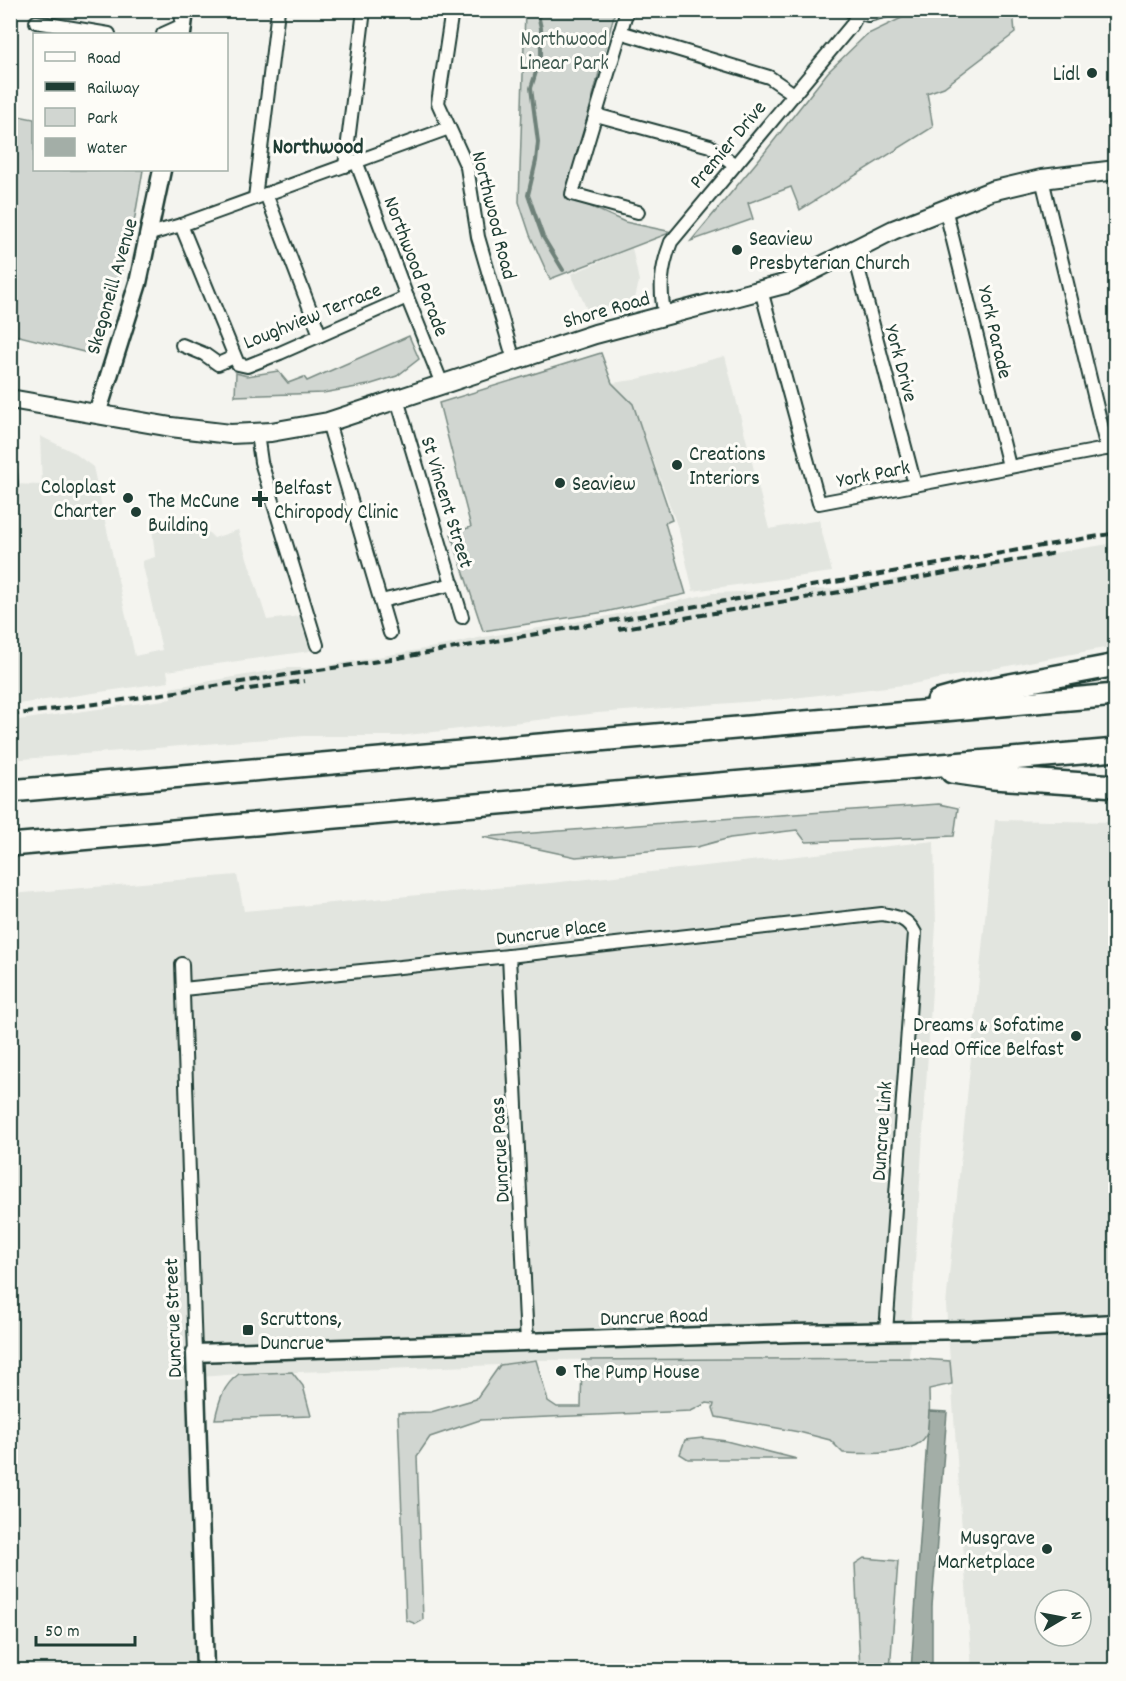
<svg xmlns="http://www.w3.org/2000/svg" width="1126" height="1681" font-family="Dekko,sans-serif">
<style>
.built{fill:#e2e5df;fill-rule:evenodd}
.green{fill:#d1d6d1;stroke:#788a82;stroke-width:1.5}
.water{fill:#a3aea7;stroke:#6e8179;stroke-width:1.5}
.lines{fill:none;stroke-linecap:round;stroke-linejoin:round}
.stream{stroke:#6e8179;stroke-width:4}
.street-casing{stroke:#1f3d34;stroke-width:16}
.secondary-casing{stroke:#1f3d34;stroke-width:21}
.primary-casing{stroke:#1f3d34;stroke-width:22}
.highway-casing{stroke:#1f3d34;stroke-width:26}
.street{stroke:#fdfcf7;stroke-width:12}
.secondary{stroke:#fdfcf7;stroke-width:16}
.primary{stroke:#fdfcf7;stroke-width:18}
.highway{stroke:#fdfcf7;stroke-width:21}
.rail{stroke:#1f3d34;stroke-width:4;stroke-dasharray:9 4.5;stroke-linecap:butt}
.poi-dot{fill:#1f3d34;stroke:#fdfcf7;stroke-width:2}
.labels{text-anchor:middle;stroke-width:6;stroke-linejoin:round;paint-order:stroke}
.park-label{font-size:21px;fill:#435c53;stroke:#fdfcf7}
.poi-label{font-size:21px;fill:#1f3d34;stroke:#fdfcf7;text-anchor:start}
.street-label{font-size:21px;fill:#1f3d34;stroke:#fdfcf7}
.neighbourhood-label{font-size:22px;font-weight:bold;fill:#1f3d34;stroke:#fdfcf7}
</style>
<rect width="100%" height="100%" fill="#f4f4ef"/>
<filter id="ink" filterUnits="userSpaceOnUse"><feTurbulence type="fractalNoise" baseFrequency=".0167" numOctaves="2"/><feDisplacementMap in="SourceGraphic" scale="12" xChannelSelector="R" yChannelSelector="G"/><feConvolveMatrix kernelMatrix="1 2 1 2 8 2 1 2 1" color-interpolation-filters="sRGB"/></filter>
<g filter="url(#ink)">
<g class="built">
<polygon points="632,248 639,281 635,299 588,312 571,274"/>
<polygon points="725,356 769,529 819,520 832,572 693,591 679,531 633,404 612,383 634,380"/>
<polygon points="40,436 73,452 93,467 135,656 162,650 142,561 155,557 152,527 204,528 214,538 238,530 267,620 300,616 310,651 167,671 169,682 11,705 10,484 42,485"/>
<polygon points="1115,543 1115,646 912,684 785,699 598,713 399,736 304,736 11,760 11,721 171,699 170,688 287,668 313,668 447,645 478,638 599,618 713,593 834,589"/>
<path d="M995,820L1115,822V1670H972L946,1305ZM1045,1600H1081V1636H1045Z"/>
<polygon points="934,841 936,925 909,1358 536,1360 500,1365 239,1374 188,1378 197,1670 11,1670 11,894 237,875 244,911 551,883"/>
</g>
<g class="green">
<polygon points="525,11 615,11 567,196 625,222 672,232 550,279 530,235 519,202"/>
<polygon points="916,11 1013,11 1015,33 944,87 927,93 933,127 800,210 791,187 748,203 753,219 691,241 765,152 828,72 866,35"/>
<polygon points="10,113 13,115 34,119 34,170 143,170 132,234 96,355 11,334"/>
<polygon points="409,336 419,359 397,376 368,385 323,393 235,396 236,373 247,376 278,371 288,383 304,377 307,381"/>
<polygon points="601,353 612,383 633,404 672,520 665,523 686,594 605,612 483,631 451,534 471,527 439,403"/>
<polygon points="939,804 958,808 954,836 806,842 797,830 730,838 697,847 576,857 483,837 677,822"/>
<path d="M909,1358L950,1361L952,1384L929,1389C929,1402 931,1420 927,1433C919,1457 864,1454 843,1453L830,1440L799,1432L716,1417L713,1408L714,1404L707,1403L691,1411L480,1420L430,1437L417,1456L423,1620L416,1624L406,1620L398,1413L431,1412L476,1399L500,1365L536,1360L548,1401L557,1407H581L582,1360Z"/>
<path d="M292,1372L303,1386L311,1416L215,1419C219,1401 223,1385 239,1374Z"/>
<polygon points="703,1438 726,1441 797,1459 688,1459 680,1454 685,1440"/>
<polygon points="864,1558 898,1561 890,1670 860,1670 855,1564"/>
</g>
<polygon class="water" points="929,1411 947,1412 932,1606 932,1670 911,1670"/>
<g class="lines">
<polyline class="stream" points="537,10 541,28 541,56 531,88 538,142 536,161 528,195 543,237 563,270"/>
<defs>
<g id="street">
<polyline points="452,10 438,103 467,167 478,237 514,360"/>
<polyline points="627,10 572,194 638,212"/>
<polyline points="849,10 868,15 887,10"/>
<polyline points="36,22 109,34"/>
<polyline points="620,32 769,77 794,94"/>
<polyline points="163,34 183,25"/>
<polyline points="596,115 710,146 735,165"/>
<polyline points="356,161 407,297 442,384"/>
<polyline points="345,166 364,10"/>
<polyline points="1042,179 1107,449"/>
<polyline points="266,194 320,335"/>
<polyline points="255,198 278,10"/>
<polyline points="945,208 1009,466"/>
<polyline points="181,225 238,364 247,366 280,353 407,297"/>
<polyline points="150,234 181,225 449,128"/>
<polyline points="851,251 857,264 915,485"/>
<polyline points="761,290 819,503 1116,447"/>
<path d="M665,316C659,289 661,268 671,242L851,26L860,10"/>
<polyline points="182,345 204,354 218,364 234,357"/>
<polyline points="397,399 462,617"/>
<polyline points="328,422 390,633"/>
<polyline points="257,434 261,462 317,645"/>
<polyline points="10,471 11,485"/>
<polyline points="381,601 453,584"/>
<polyline points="509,956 527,1343"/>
<polyline points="182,964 195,1353"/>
<path d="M183,989L509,956L882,914C898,917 907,918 915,933L886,1332"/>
</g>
<g id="secondary">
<polyline points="182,34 185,10"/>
<polyline points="97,414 138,283 162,170"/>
<polyline points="205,1670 195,1353 795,1333 973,1330 1116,1323"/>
</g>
<polyline id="primary" points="10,399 171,427 230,434 271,432 328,422 595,334 788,283 893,230 991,191 1042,179 1116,170"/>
<g id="highway">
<polyline points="938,701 963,694 1116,665"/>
<polyline points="952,772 993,778 1116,786"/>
<polyline points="10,791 1116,695"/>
<polyline points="10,845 1116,750"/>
</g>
</defs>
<use href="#street" class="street-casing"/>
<use href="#secondary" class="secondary-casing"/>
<use href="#primary" class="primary-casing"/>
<use href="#highway" class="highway-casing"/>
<use href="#street" class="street"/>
<use href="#secondary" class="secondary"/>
<use href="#primary" class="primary"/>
<use href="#highway" class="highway"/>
<g class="rail">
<polyline points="618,629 840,592 1056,553"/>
<polyline points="236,691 304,681"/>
<polyline points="10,715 103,703 398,658 1116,533"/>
</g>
</g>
</g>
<g class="poi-dot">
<circle cx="1092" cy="73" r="6"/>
<circle cx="737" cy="250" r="6"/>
<circle cx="677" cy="465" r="6"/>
<circle cx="560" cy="483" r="6"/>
<circle cx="128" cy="498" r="6"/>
<path d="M257 490h6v6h6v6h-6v6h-6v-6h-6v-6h6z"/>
<circle cx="136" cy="512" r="6"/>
<circle cx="1076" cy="1036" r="6"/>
<rect x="242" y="1324" width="12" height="12" rx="3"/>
<circle cx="561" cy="1371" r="6"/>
<circle cx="1047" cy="1549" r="6"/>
</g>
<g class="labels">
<g class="park-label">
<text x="564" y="45">Northwood<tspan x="564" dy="24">Linear Park</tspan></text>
</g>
<g class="poi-label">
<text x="1080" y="80" text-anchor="end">Lidl</text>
<text x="749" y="245">Seaview<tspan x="749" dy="24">Presbyterian Church</tspan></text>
<text x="689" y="460">Creations<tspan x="689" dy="24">Interiors</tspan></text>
<text x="572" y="490">Seaview</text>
<text x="116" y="493" text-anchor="end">Coloplast<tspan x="116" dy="24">Charter</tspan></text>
<text x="274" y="494">Belfast<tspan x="274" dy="24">Chiropody Clinic</tspan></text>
<text x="148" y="507">The McCune<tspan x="148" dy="24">Building</tspan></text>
<text x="1064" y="1031" text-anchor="end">Dreams &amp; Sofatime<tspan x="1064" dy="24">Head Office Belfast</tspan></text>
<text x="260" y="1325">Scruttons,<tspan x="260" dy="24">Duncrue</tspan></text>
<text x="573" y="1378">The Pump House</text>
<text x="1035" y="1544" text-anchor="end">Musgrave<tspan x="1035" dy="24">Marketplace</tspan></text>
</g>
<g class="street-label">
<text transform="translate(727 144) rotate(-50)" y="7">Premier Drive</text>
<text transform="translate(495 215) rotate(76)" y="7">Northwood Road</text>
<text transform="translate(417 266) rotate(69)" y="7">Northwood Parade</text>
<text transform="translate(111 286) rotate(-74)" y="7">Skegoneill Avenue</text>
<text transform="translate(606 309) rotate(-16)" y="7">Shore Road</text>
<text transform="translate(312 315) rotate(-22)" y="7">Loughview Terrace</text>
<text transform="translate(996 332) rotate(77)" y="7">York Parade</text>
<text transform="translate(902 363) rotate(75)" y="7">York Drive</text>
<text transform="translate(873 473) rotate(-11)" y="7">York Park</text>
<text transform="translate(448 502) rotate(73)" y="7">St Vincent Street</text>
<text transform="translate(551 931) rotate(-7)" y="7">Duncrue Place</text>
<text transform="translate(881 1131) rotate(-86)" y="7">Duncrue Link</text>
<text transform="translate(499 1150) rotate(-93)" y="7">Duncrue Pass</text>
<text transform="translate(654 1316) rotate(-2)" y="7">Duncrue Road</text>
<text transform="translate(172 1318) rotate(-92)" y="7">Duncrue Street</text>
</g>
<g class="neighbourhood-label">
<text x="318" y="153">Northwood</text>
</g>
</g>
<rect width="1126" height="1681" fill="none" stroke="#fdfcf7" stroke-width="36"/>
<rect x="18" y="18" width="1090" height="1645" fill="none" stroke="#1f3d34" stroke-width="2" filter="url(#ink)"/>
<rect x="33" y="33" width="195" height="138" fill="#fdfcf7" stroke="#a4b0a9" stroke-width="1.5"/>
<rect x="45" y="52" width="30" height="9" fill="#fdfcf7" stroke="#a4b0a9" stroke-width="1.5"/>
<text x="87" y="63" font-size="18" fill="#1f3d34">Road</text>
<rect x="45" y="82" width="30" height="9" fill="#1f3d34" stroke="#a4b0a9" stroke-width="1.5"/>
<text x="87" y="93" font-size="18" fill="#1f3d34">Railway</text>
<rect x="45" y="108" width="30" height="18" fill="#d1d6d1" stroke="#a4b0a9" stroke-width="1.5"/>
<text x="87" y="123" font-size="18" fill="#1f3d34">Park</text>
<rect x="45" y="138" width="30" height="18" fill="#a3aea7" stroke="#a4b0a9" stroke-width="1.5"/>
<text x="87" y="153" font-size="18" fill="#1f3d34">Water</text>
<g transform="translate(1063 1618) rotate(80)"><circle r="28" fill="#fdfcf7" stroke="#a4b0a9" stroke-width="1.5"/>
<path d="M0-4.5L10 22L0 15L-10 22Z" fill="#1f3d34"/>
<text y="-9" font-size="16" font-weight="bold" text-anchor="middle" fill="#1f3d34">N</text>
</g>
<path d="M36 1636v9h99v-9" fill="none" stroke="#1f3d34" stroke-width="3"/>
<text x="45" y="1636" font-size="18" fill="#1f3d34" stroke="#fdfcf7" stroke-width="4.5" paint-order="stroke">50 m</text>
</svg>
